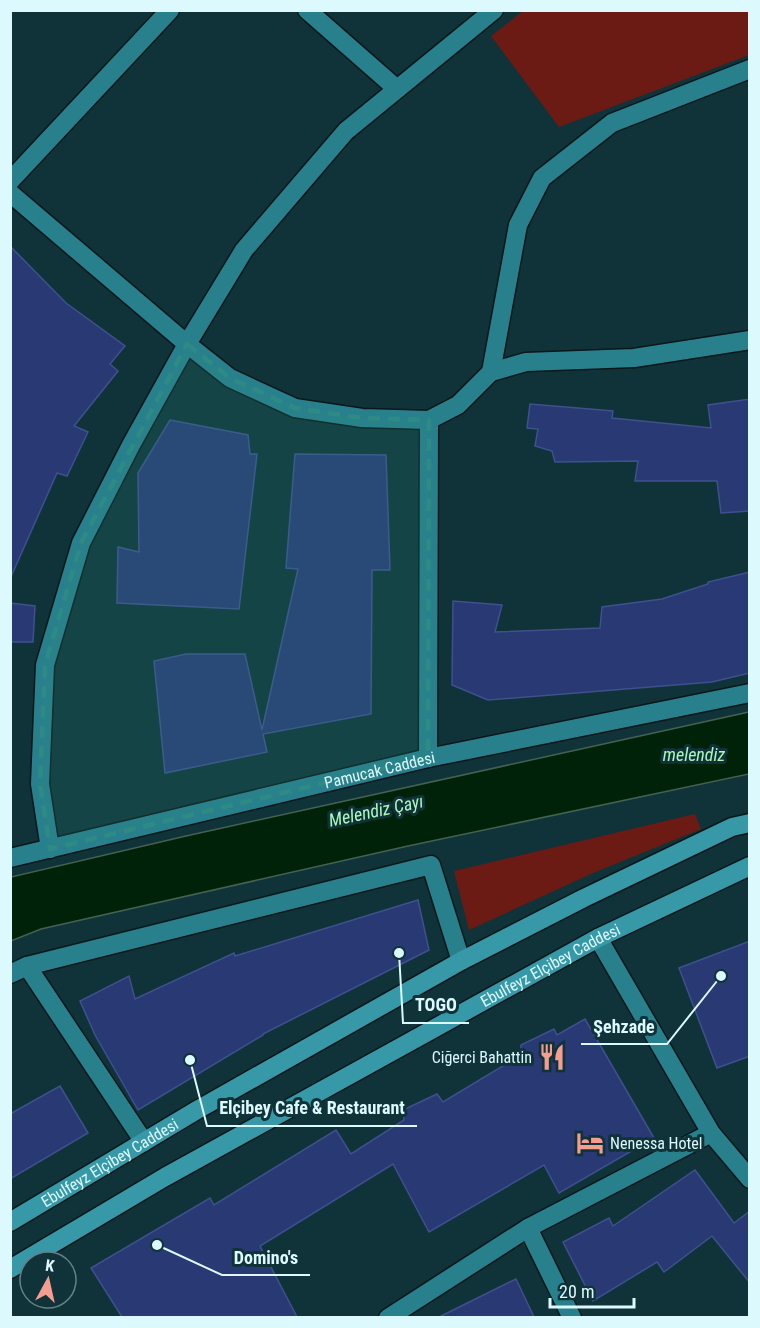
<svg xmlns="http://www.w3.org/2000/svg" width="760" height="1328" font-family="'Roboto Condensed',sans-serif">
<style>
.green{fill:#6c1a14}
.water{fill:#002208;stroke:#426252;stroke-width:1.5}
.building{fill:#283973;stroke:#3e518e;stroke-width:1.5}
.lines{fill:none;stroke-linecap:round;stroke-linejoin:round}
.minor-casing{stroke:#0a181b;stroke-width:21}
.major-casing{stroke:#0a181b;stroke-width:21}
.minor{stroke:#29808d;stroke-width:18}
.major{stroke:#3799a7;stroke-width:18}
.marked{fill:#2e8a84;fill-opacity:0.2;stroke:#2e8a84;stroke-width:4.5;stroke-dasharray:12 8;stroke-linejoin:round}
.labels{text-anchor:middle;stroke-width:6;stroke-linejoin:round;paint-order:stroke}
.street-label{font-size:16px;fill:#dcf9fe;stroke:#103339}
.poi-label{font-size:16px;fill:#dcf9fe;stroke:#103339;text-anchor:end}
.water-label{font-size:18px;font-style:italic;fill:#aef9ba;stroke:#103339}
.leader{fill:none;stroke:#dcf9fe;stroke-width:2}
.callout-dot{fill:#dcf9fe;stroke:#103339;stroke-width:2}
.callout-label{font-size:18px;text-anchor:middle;font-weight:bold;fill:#dcf9fe;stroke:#103339;stroke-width:6;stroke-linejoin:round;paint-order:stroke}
</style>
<rect width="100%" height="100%" fill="#103339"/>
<g class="green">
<polygon points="523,11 749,11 749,55 559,127 491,36"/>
<polygon points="695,814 701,829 593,873 469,930 454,871"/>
</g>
<polygon class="water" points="749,712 749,774 408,846 41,929 11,941 11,877 186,836"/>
<g class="building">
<polygon points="10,246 66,303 125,346 110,364 118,371 74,426 88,432 67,476 57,473 10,579"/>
<polygon points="750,399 750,511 721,513 717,481 635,481 638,461 555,462 552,451 535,446 538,429 527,428 530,404 613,411 612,418 711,428 708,405"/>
<polygon points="170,420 248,435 250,454 257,454 239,609 117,603 118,547 139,552 138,473"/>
<polygon points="295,454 386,455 390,570 372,570 371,714 263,734 267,752 165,773 154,661 186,654 245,654 262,730 298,569 286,568"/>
<polygon points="750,572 750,673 712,682 488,700 452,685 453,601 502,605 495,632 600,628 602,607 662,599 708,584 708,582"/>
<polygon points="10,603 35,606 33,642 10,642"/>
<polygon points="418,900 429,950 263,1034 263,1035 138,1110 95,1035 80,1001 129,976 135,999 234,953 235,956"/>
<polygon points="750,941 750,1056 717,1068 679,968"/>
<polygon points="585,1019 654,1138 559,1193 544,1165 429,1232 393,1164 260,1246 297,1317 122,1317 91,1268 210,1198 214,1205 336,1130 351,1154 404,1120 403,1110 437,1094 443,1102 521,1055 521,1045 554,1029 557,1035"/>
<polygon points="60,1086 88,1133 10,1179 10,1114"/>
<polygon points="695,1170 734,1223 750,1211 750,1283 712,1236 664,1272 657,1262 593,1301 563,1242 609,1218 613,1226"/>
<polygon points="516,1279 534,1317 439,1317"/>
</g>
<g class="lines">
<defs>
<g id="minor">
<polyline points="307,10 397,89"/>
<polyline points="10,181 170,10"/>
<polyline points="10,193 187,344 230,378 295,408 362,418 429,420 458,405 491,372 526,362 634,358 750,340"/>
<polyline points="491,372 518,225 542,178 612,123 750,69"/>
<polyline points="428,758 429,420"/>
<polyline points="50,849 40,784 45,665 81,543 131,445 187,344 244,250 346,131 494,10"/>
<path id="s1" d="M10,858L428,758L750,693"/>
<polyline points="598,938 711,1133 750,1179"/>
<polyline points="27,966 144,1142"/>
<polyline points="10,974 27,966 431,865 461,961"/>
<polyline points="528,1228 572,1318"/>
<polyline points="388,1318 528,1228 711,1133"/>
</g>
<g id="major">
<path id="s2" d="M10,1222L197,1110L461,961L584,898L732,827L750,823"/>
<path id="s3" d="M10,1269L165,1177L598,938L750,866"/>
</g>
</defs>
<use href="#minor" class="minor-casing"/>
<use href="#major" class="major-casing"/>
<use href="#minor" class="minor"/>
<use href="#major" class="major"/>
</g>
<path class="marked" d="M187,344L230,378L295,408L362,418L429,420L428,758L50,849L40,784L45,665L81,543Z"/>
<defs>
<symbol id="restaurant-bare" viewBox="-9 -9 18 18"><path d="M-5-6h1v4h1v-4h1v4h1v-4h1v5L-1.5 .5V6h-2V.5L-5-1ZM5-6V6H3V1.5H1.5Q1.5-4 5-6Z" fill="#f59d90" stroke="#103339" stroke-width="2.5" paint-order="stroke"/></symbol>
<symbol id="hotel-bare" viewBox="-9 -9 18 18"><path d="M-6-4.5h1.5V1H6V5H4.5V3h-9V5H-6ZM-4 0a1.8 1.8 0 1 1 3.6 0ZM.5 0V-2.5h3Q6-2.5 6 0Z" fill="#f59d90" stroke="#103339" stroke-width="2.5" paint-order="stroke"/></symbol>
</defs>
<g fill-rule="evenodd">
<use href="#restaurant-bare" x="533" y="1038" width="38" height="38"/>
<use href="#hotel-bare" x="571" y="1124" width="38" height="38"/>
</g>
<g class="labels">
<g class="street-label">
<text dy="6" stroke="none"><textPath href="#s1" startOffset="380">Pamucak Caddesi</textPath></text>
<text dy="6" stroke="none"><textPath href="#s3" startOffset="620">Ebulfeyz Elçibey Caddesi</textPath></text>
<text dy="6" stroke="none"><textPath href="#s2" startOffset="116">Ebulfeyz Elçibey Caddesi</textPath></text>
</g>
<g class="poi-label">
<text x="532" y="1063">Ciğerci Bahattin</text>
<text x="610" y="1149" text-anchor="start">Nenessa Hotel</text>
</g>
<g class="water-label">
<text x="694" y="761">melendiz</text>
<text transform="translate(376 811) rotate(-12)" y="6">Melendiz Çayı</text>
</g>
</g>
<path class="leader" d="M399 953L403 1023H469M721 976L667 1044H581M190 1060L207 1126H417M157 1245L222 1275H310"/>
<g class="callout-dot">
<circle cx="399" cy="953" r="6"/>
<circle cx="721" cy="976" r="6"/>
<circle cx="190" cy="1060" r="6"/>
<circle cx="157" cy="1245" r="6"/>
</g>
<g class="callout-label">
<text x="436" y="1011">TOGO</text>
<text x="624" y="1033">Şehzade</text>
<text x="312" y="1114">Elçibey Cafe &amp; Restaurant</text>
<text x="266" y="1264">Domino's</text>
</g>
<rect width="760" height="1328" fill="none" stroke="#dcf9fe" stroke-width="24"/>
<g transform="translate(48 1280) rotate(8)"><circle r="28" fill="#103339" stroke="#628288" stroke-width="1.5"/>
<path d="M0-4.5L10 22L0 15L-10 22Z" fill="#f59d90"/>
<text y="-9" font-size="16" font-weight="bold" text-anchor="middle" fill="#dcf9fe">K</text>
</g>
<path d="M550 1298v9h84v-9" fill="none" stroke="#dcf9fe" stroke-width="3"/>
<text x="559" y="1298" font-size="18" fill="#dcf9fe" stroke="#103339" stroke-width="4.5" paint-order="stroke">20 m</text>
</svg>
